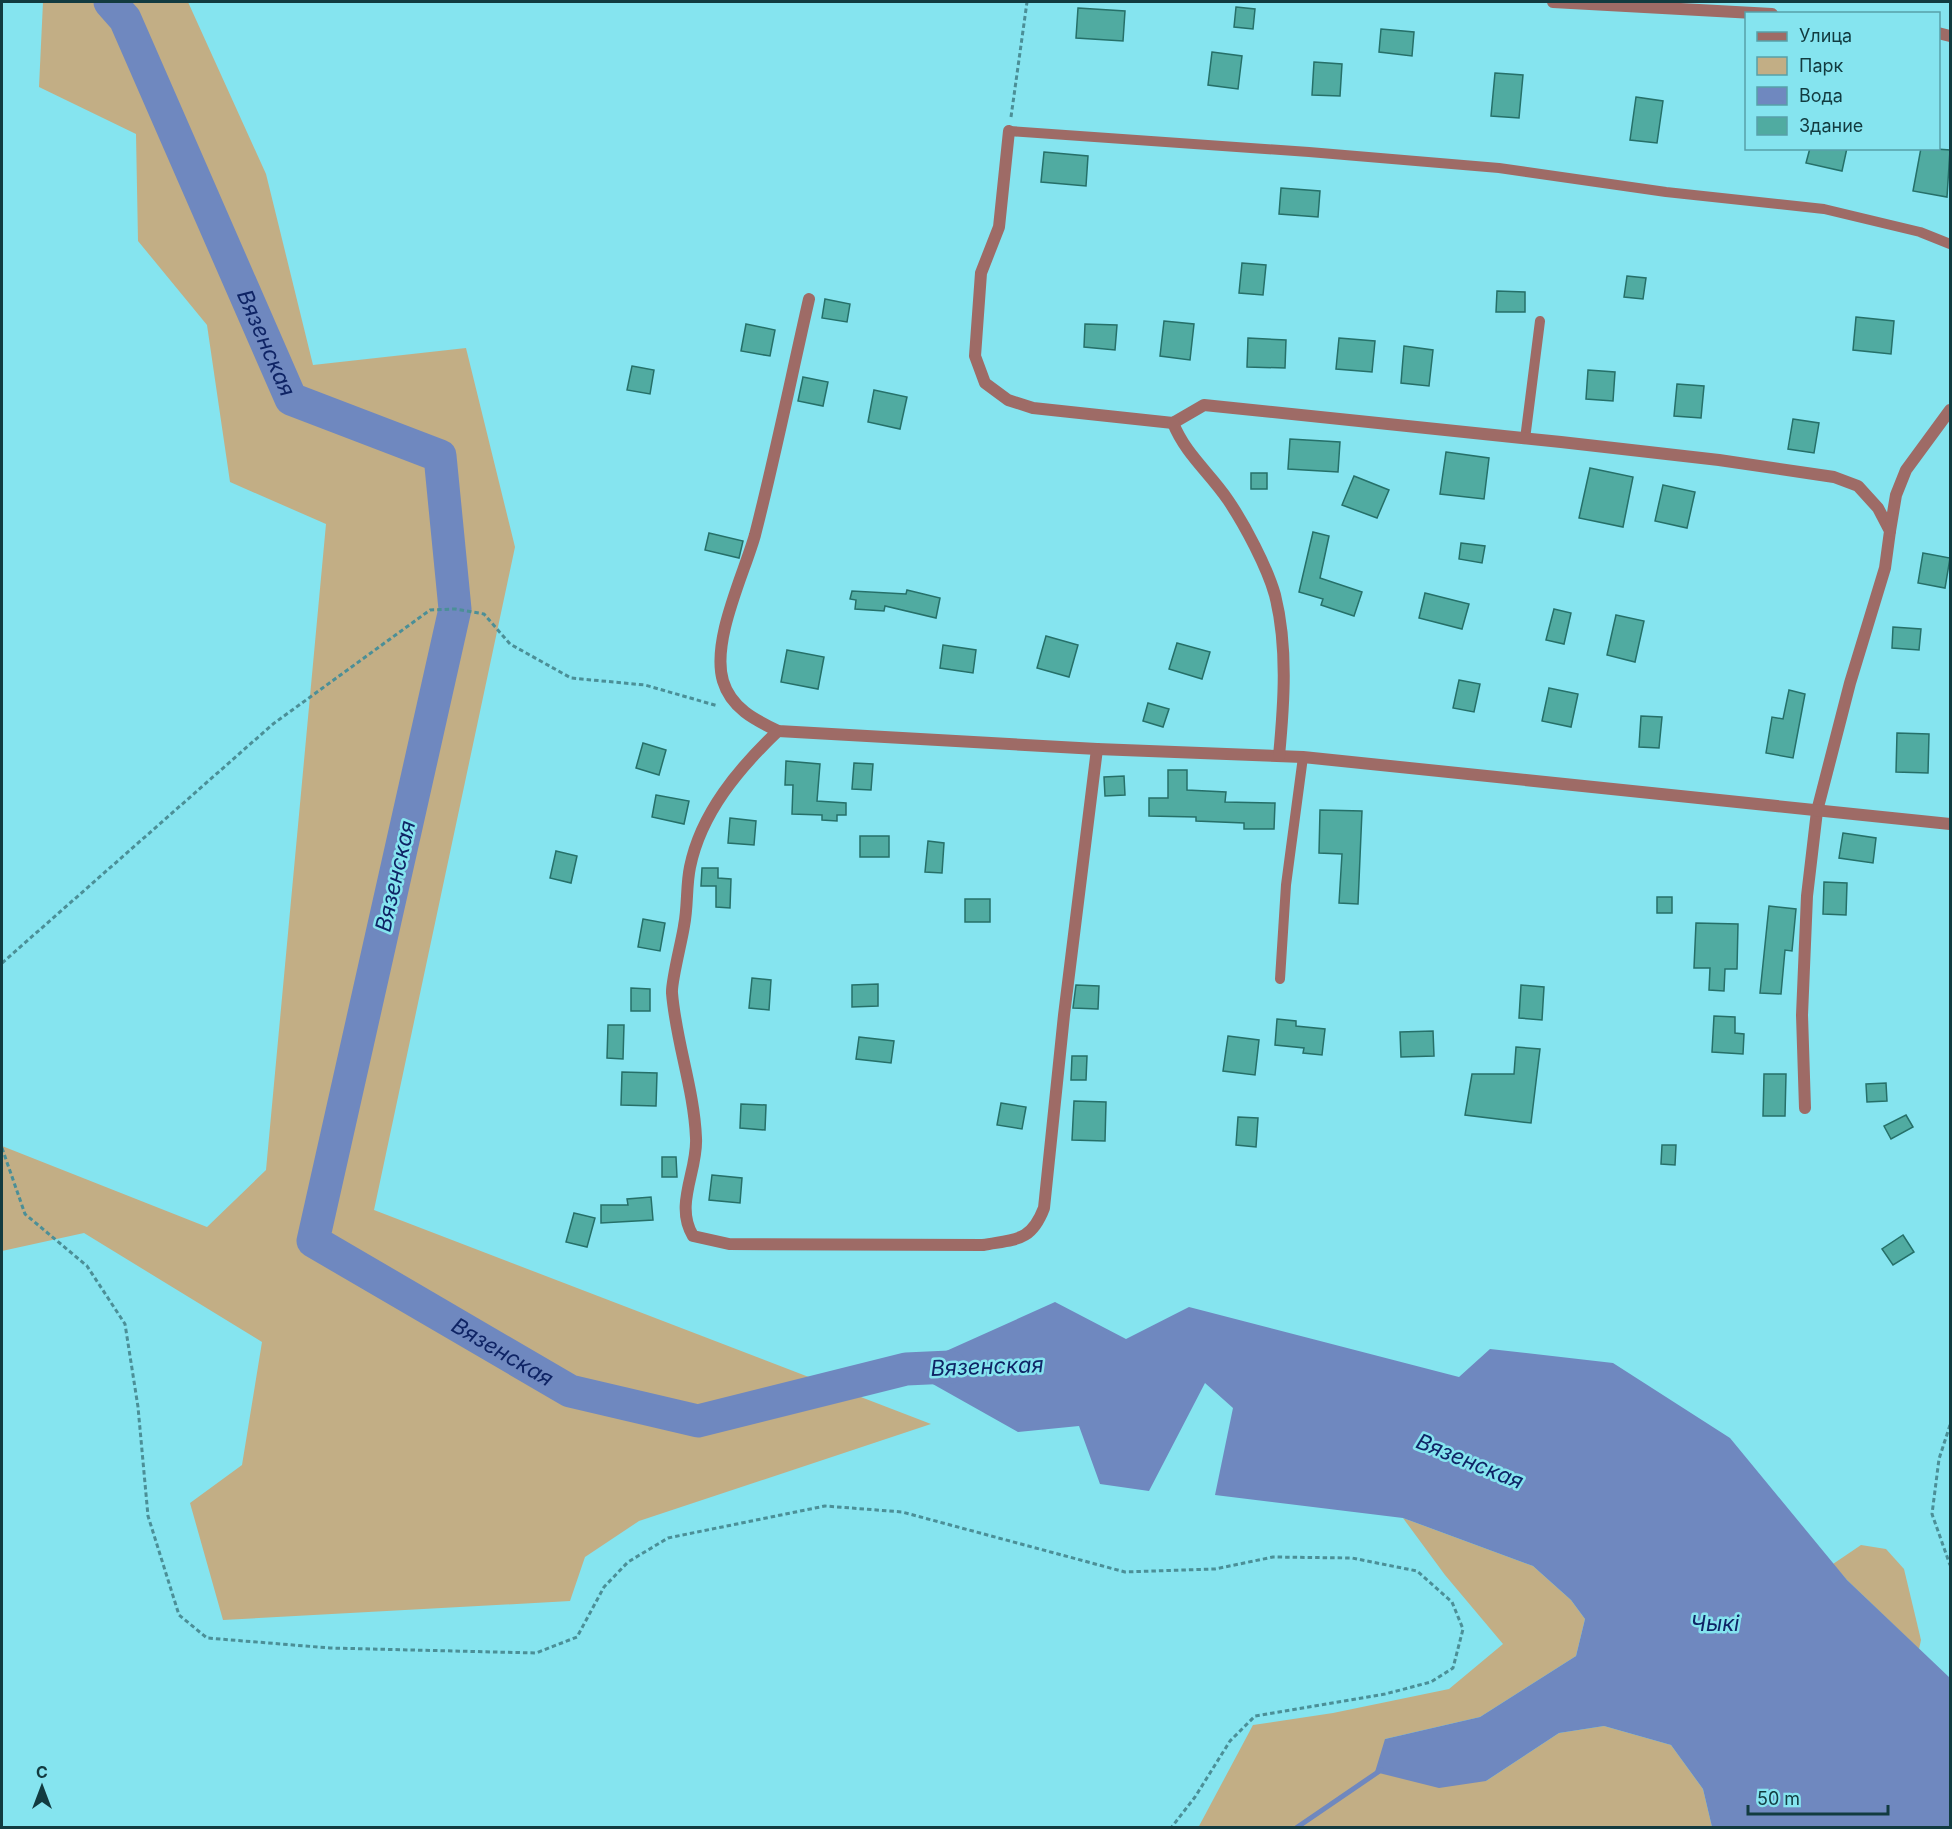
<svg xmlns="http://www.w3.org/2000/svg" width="1952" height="1829" font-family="Inter,sans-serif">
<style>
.green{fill:#c2ae85}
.water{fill:#6f88bf}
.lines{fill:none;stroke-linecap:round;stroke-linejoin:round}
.stream{stroke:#6f88bf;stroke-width:5}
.river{stroke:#6f88bf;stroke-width:33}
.building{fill:#50aba1;stroke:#267069;stroke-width:1.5}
.path{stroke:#4b8f97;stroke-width:3;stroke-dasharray:4.5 3;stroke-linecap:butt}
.lane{stroke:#9e6b66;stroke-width:10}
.street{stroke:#9e6b66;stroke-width:12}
.labels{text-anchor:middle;stroke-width:5;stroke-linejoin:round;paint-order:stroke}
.water-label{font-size:22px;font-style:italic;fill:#0f2465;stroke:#85e4ef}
</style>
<rect width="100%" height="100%" fill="#85e4ef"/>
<g class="green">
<polygon points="43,2 188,2 266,174 313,365 466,348 515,547 374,1210 931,1424 639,1521 585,1557 570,1601 223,1620 190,1503 242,1465 262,1342 84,1233 2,1251 2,1146 207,1227 266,1170 326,524 230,482 207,325 138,241 136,134 39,87"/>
<polygon points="1403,1518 1533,1566 1571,1600 1585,1619 1576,1656 1480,1717 1385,1739 1486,1781 1559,1733 1604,1726 1671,1745 1703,1789 1712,1827 1198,1828 1253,1725 1333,1713 1449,1689 1503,1644 1445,1575"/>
<polygon points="1861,1545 1886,1549 1904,1569 1921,1640 1919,1649 1847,1580 1833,1564"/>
</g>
<polygon class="water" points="1055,1302 1126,1339 1189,1307 1459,1377 1490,1349 1613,1363 1730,1438 1847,1580 1950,1678 1950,1827 1712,1827 1703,1789 1671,1745 1604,1726 1559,1733 1486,1781 1439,1788 1375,1772 1385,1739 1480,1717 1576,1656 1585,1619 1571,1600 1533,1566 1403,1518 1215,1495 1233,1408 1205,1383 1149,1491 1100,1484 1079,1426 1018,1432 906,1369"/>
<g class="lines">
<polyline class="stream" points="1296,1828 1381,1770"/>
<path class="river" id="s1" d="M110,2L125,19L291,399L440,456L455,609L313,1241L570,1391L698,1421L906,1369L950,1367"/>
</g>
<g class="building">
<polygon points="1236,7 1255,9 1253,29 1234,27"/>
<polygon points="1078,8 1125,11 1123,41 1076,38"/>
<polygon points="1381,29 1414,32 1412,56 1379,52"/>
<polygon points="1212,52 1242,56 1238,89 1208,85"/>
<polygon points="1314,62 1342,64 1340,96 1312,95"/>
<polygon points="1495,73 1523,75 1519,118 1491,116"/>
<polygon points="1636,97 1663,101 1657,143 1630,140"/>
<polygon points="1810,148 1847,148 1842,171 1806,163"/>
<polygon points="1921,148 1950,150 1947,197 1913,191"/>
<polygon points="1044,152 1088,156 1086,186 1041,182"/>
<polygon points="1281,188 1320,191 1318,217 1279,214"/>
<polygon points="1242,263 1266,265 1263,295 1239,293"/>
<polygon points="1627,276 1646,278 1643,299 1624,297"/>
<polygon points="1497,291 1525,292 1525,312 1496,312"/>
<polygon points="825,299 850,304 847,322 822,318"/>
<polygon points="1856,317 1894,321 1891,354 1853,350"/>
<polygon points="1164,321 1194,324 1190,360 1160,356"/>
<polygon points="746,324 775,330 770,356 741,351"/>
<polygon points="1085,324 1117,325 1115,350 1084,347"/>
<polygon points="1248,338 1286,340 1285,368 1247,367"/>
<polygon points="1339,338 1375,341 1372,372 1336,369"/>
<polygon points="1404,346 1433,350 1429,386 1401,383"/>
<polygon points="632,366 654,370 650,394 627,390"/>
<polygon points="1588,370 1615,372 1613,401 1586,399"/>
<polygon points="803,377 828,382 823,406 798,401"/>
<polygon points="1677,384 1704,386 1701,418 1674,416"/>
<polygon points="874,390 907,397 900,429 868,422"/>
<polygon points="1793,419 1819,423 1814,453 1788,449"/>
<polygon points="1290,439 1340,442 1338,472 1288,469"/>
<polygon points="1446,452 1489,458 1484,499 1440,494"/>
<polygon points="1590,468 1633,477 1623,527 1579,518"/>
<rect x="1251" y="473" width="16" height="16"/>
<polygon points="1354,476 1389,490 1377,518 1342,505"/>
<polygon points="1663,485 1695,492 1687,528 1655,521"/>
<polygon points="1313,532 1329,536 1320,578 1362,592 1354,616 1321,605 1323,599 1299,592"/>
<polygon points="709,533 743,541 739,558 705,550"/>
<polygon points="1461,543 1485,546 1482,563 1459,559"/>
<polygon points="1923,553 1950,558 1945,588 1918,583"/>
<polygon points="907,590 940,598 936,618 885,606 884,611 855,609 856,600 850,599 852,591 906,594"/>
<polygon points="1425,593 1469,604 1462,629 1419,618"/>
<polygon points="1554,609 1571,613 1564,644 1546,640"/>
<polygon points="1616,615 1644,621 1635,662 1607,655"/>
<polygon points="1893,627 1921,629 1919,650 1892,648"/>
<polygon points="1046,636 1078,645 1069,677 1037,668"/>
<polygon points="1177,643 1210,652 1202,679 1169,669"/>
<polygon points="943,645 976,650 973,673 940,668"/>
<polygon points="787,650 824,657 818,689 781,682"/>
<polygon points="1459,680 1480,684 1474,712 1453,708"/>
<polygon points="1549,688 1578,694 1571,727 1542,721"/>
<polygon points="1789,690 1805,694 1793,758 1766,753 1772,717 1783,719"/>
<polygon points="1148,703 1169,709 1163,727 1143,721"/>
<polygon points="1641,716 1662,717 1659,748 1639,747"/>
<polygon points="1897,733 1929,734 1928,773 1896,772"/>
<polygon points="643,743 666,750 659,775 636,768"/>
<polygon points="786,761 820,764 817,801 846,803 846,815 837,815 837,821 822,820 822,815 792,814 793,785 785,785"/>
<polygon points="854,763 873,764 871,790 852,789"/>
<polygon points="1168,770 1187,770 1187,790 1226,792 1225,802 1275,803 1274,829 1244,829 1244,823 1196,821 1196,817 1149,816 1149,798 1168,798"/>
<polygon points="1124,776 1125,795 1105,796 1104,777"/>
<polygon points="656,795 689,801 684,824 652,817"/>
<polygon points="1320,810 1362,811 1358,904 1339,903 1342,854 1319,853"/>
<polygon points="730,818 756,821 754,845 728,843"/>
<polygon points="1843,833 1876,838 1873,863 1839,858"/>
<rect x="860" y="836" width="29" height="21"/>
<polygon points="928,841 944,843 942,873 925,872"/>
<polygon points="556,851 577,856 571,883 550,878"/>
<polygon points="702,868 718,868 718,878 731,879 730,908 716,907 716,886 701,886"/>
<polygon points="1824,882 1847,883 1846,915 1823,914"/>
<rect x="1657" y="897" width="15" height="16"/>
<rect x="965" y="899" width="25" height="23"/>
<polygon points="1769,906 1796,909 1792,951 1785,950 1781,994 1760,993"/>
<polygon points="643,919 665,923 660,951 638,947"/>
<polygon points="1696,923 1738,924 1737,969 1725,969 1724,991 1709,990 1710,968 1694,968"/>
<polygon points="752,978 771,980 769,1010 749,1008"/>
<polygon points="878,984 878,1006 852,1007 852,985"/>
<polygon points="1076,985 1099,986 1098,1009 1073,1008"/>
<polygon points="1521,985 1544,987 1542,1020 1519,1018"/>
<polygon points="631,988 650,989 650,1011 631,1011"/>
<polygon points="1714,1016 1735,1017 1735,1033 1744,1034 1743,1054 1712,1052"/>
<polygon points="1277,1019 1296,1021 1296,1026 1325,1029 1322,1055 1303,1053 1304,1048 1275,1045"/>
<polygon points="608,1025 624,1025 623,1059 607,1058"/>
<polygon points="1433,1031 1434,1056 1401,1057 1400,1032"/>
<polygon points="1228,1036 1259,1040 1255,1075 1223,1071"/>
<polygon points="859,1037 894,1041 891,1063 856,1059"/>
<polygon points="1516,1047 1540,1049 1531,1123 1465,1115 1472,1074 1514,1074"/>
<polygon points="1072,1056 1087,1056 1086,1080 1071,1080"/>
<polygon points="622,1072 657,1073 656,1106 621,1105"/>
<polygon points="1764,1074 1786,1074 1785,1116 1763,1116"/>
<polygon points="1886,1083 1887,1101 1867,1102 1866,1084"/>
<polygon points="1074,1101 1106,1102 1105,1141 1072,1140"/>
<polygon points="1001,1103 1026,1107 1022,1129 997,1125"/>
<polygon points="741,1104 766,1105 765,1130 740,1128"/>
<polygon points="1906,1115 1913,1127 1891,1139 1884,1126"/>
<polygon points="1238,1117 1258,1118 1256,1147 1236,1145"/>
<polygon points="1662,1145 1676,1145 1675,1165 1661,1164"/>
<polygon points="662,1157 676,1157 677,1177 662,1177"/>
<polygon points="712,1175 742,1178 740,1203 709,1200"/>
<polygon points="651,1197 653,1220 601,1223 601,1205 628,1205 627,1199"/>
<polygon points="574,1213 595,1218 587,1247 566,1242"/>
<polygon points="1903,1235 1914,1252 1893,1265 1882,1249"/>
</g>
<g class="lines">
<g class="path">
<polyline points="1011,117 1027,2"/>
<polyline points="2,963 273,724 430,610 455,609 484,614 510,644 571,678 645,685 718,706"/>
<polyline points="2,1148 25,1214 87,1266 125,1324 138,1407 148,1516 179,1615 207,1638 330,1648 536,1653 577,1637 604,1587 628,1562 668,1538 825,1506 902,1512 1125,1572 1215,1569 1273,1557 1352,1558 1417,1571 1452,1602 1463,1629 1453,1668 1431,1682 1385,1694 1255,1716 1230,1741 1195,1797 1171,1828"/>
<polyline points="1950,1425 1939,1459 1932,1514 1950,1565"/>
</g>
<g class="lane">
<polyline points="1009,131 1309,152 1499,168 1666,192 1824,209 1920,232 1950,244"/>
<polyline points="1525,439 1540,321"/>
<polyline points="1280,979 1286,885 1303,757"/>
</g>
<g class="street">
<polyline points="1553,2 1772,14"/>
<polyline points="1938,33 1950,36"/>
<polyline points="1009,131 999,227 981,273 975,356 985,383 1008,400 1033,408 1173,423 1204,405 1561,442 1719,460 1834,477 1858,486 1878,508 1890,531 1885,568 1850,683 1817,811 1807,896 1802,1015 1805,1108"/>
<path d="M809,299C791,378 775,457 755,535C744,574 711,641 723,681C731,708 755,720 778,731L1097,749L1303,757L1950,824"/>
<path d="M1173,423C1186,455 1209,472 1228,500C1245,525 1267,567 1275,595C1288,647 1284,703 1279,756"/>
<polyline points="1890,531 1896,495 1906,470 1950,410"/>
<path d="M778,731C739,768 701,813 690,867C686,886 688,906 684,926C682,940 671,982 672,993C676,1042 694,1089 696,1138C698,1170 674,1205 693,1236L729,1244L983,1245C1016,1239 1031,1242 1044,1208L1064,1015L1097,749"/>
</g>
</g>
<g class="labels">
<g class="water-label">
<text dy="8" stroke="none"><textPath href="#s1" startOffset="376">Вязенская</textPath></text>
<text transform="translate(395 876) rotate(-77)" y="8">Вязенская</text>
<text dy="8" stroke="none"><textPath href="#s1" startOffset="1618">Вязенская</textPath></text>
<text transform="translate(987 1366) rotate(-2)" y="8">Вязенская</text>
<text transform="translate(1470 1461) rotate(22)" y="8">Вязенская</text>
<text x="1715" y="1631">Чыкі</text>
</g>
</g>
<rect width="1952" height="1829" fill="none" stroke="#123b40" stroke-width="6"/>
<rect x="1745" y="12" width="195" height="138" fill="#85e4ef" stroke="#57a0a9" stroke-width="1.5"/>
<rect x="1757" y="32" width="30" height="9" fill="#9e6b66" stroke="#57a0a9" stroke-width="1.5"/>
<text x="1799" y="42" font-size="18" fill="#123b40">Улица</text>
<rect x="1757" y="57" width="30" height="18" fill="#c2ae85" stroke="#57a0a9" stroke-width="1.5"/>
<text x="1799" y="72" font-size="18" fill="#123b40">Парк</text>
<rect x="1757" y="87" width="30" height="18" fill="#6f88bf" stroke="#57a0a9" stroke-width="1.5"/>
<text x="1799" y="102" font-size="18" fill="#123b40">Вода</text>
<rect x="1757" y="117" width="30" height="18" fill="#50aba1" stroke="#57a0a9" stroke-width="1.5"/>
<text x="1799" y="132" font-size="18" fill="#123b40">Здание</text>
<g transform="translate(42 1787)" stroke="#85e4ef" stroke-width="4.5" paint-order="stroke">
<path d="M0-4.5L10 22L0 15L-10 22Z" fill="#123b40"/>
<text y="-9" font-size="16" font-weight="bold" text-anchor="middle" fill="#123b40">С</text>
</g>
<path d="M1748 1805v9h140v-9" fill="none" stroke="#123b40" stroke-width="3"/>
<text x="1757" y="1805" font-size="18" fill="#123b40" stroke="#85e4ef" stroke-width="4.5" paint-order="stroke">50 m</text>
</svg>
